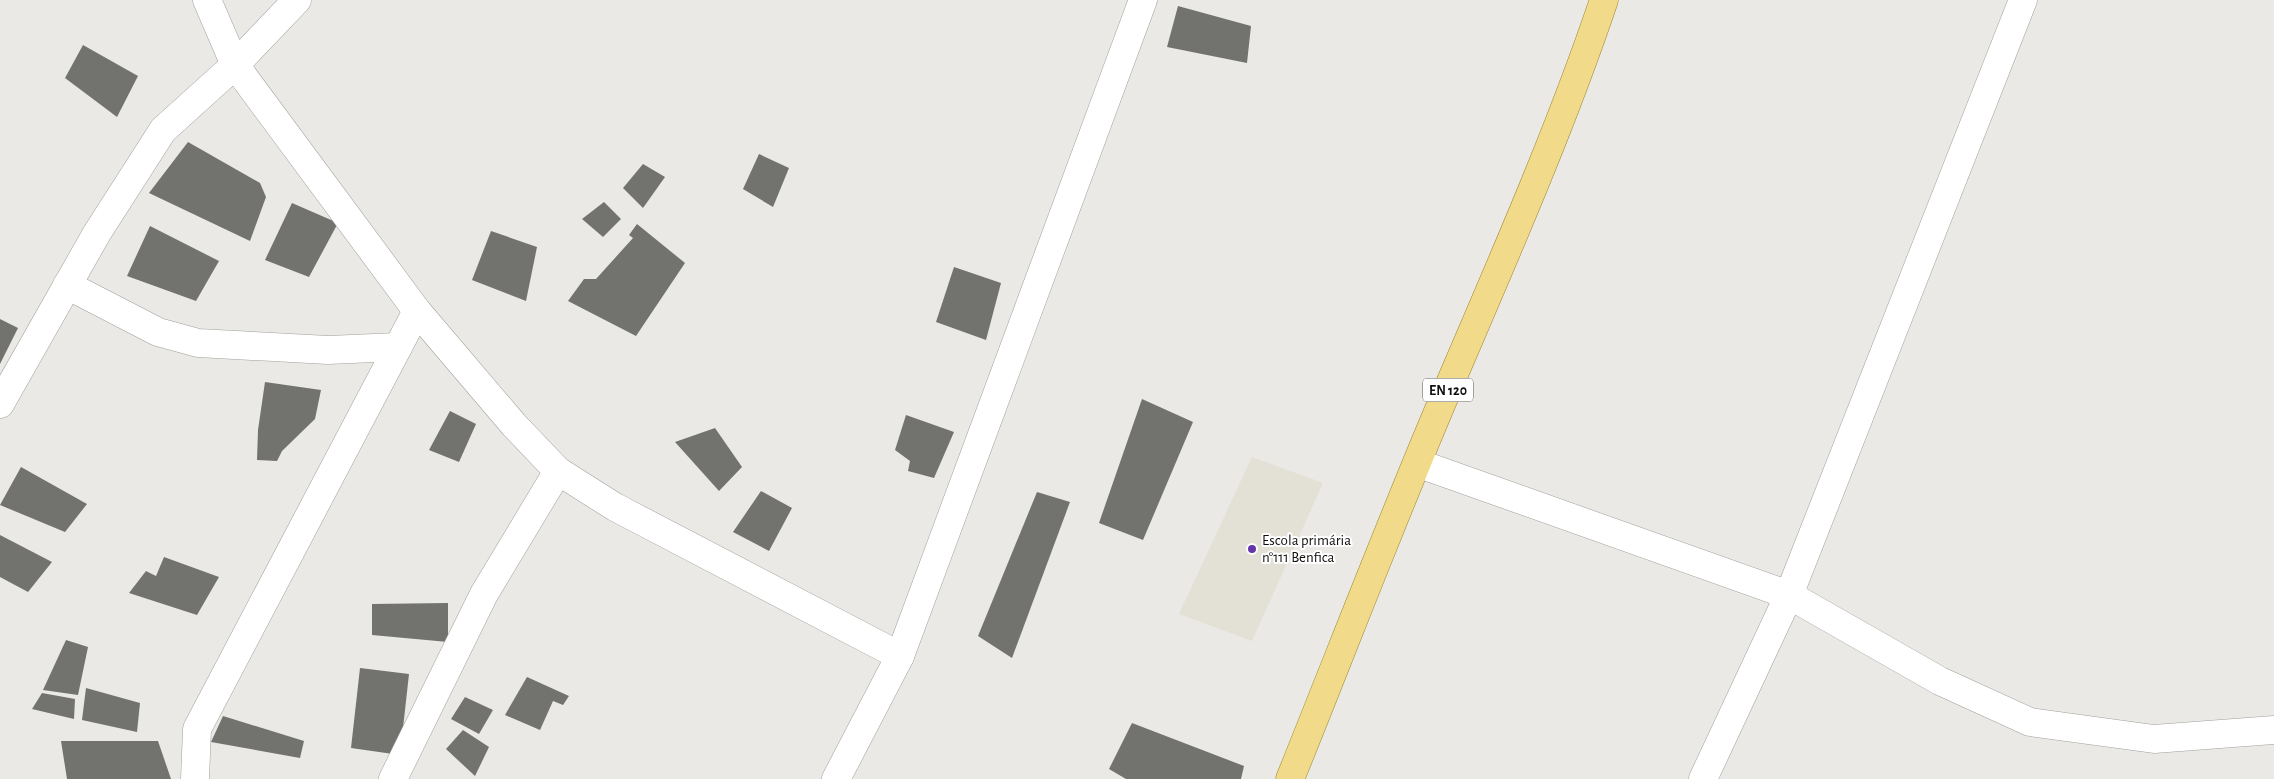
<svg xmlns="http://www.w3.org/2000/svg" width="2274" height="779" font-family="'Alegreya Sans',sans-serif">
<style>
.built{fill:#e3e0d5}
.building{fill:#72726f}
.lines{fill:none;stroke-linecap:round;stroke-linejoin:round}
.minor-casing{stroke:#a1a09d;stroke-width:29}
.major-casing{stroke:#9c842c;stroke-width:29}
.minor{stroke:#fff;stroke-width:28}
.major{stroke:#f1db8a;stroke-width:28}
.poi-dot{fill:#6534ab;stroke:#fff;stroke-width:2}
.labels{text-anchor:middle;stroke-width:4;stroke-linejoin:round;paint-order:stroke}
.shield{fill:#fff;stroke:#585857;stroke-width:1}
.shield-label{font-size:14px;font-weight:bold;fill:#10100f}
.poi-label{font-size:15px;fill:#10100f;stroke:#fff;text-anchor:start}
</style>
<rect width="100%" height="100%" fill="#eae9e6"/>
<polygon class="built" points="1252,457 1323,483 1252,641 1179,614"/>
<g class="building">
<polygon points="1178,6 1251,26 1247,63 1167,47"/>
<polygon points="83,45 138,76 117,117 65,78"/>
<polygon points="188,142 260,183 266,197 250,241 149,193"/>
<polygon points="759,154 789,168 773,207 743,189"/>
<polygon points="643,164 665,177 643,208 623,188"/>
<polygon points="604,202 621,219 603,237 582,219"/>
<polygon points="292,203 338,223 309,277 265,260"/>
<polygon points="637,224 685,263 636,336 568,301 584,279 596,279 633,238 629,235"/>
<polygon points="150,226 219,261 196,301 127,276"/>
<polygon points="491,231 537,247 526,301 472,280"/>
<polygon points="954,267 1001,283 986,340 936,322"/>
<polygon points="0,319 18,328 0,364"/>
<polygon points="265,382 321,390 315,419 282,451 277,461 257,460 258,430"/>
<polygon points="1142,399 1193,422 1143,540 1099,523"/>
<polygon points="450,411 476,424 459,462 429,450"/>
<polygon points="906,415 954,432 934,478 908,471 910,461 895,450"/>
<polygon points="715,428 742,467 719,491 675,442"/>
<polygon points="21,467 87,504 65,532 0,505"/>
<polygon points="761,491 792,508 769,551 733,532"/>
<polygon points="1037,492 1070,502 1012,658 978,636"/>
<polygon points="0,535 52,562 28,592 0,577"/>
<polygon points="164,557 219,577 197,615 129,593 146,571 156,576"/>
<polygon points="448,603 448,642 372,635 372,604"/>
<polygon points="66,640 88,647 78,695 43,690"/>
<polygon points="360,668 409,674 400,755 351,748"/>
<polygon points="527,677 569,696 563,705 553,701 540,730 505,715"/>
<polygon points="86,688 140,703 137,732 82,720"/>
<polygon points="42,693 75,699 74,719 32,709"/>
<polygon points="465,697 493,710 479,734 451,719"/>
<polygon points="223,716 304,741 300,758 211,742"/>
<polygon points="1132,723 1244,766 1241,779 1126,779 1109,769"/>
<polygon points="463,730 489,747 475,776 446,749"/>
<polygon points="61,741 158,741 171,779 67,779"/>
</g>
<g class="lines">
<defs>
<g id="minor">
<polyline points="207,0 235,65 417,311 514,425 558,471 615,507 900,656"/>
<polyline points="67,285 158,332 198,343 328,350 398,347"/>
<polyline points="0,404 97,233 163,130 235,65 297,0"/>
<polyline points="1417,463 1789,595 1940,681 2030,722 2154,739 2274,730"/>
<polyline points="195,779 197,729 417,311"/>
<polyline points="393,779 484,594 558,471"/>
<polyline points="836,779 900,656 1143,0"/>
<polyline points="1703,779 1789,595 2023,0"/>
</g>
<path id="major" d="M1290,779C1340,655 1388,530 1440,407C1497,273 1557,139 1604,0"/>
</defs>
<use href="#minor" class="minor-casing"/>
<use href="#major" class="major-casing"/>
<use href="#minor" class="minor"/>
<use href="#major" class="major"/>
</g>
<circle class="poi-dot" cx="1252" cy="549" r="5"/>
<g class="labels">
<rect class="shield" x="1423" y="378.5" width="50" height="23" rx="4"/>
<g class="shield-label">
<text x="1448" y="395">EN 120</text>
</g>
<g class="poi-label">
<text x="1262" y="545">Escola primária<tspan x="1262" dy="17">n°111 Benfica</tspan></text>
</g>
</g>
</svg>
